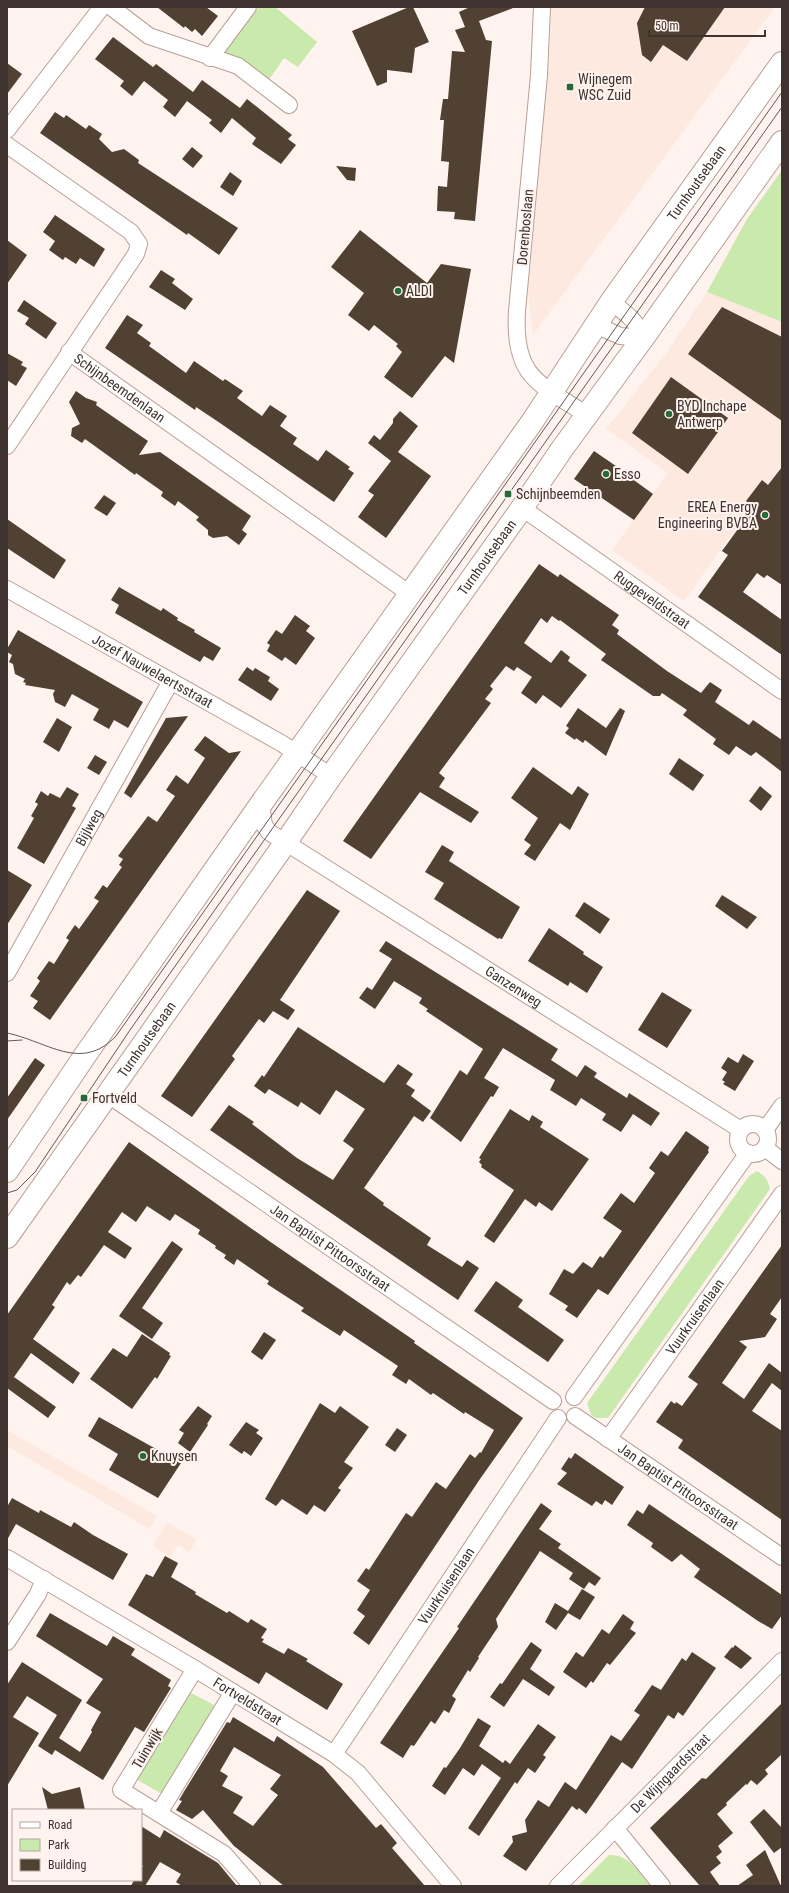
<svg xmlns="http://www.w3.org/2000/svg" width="789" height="1893" font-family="'Roboto Condensed',sans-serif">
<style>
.built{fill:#fee9e0}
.green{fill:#c9eaac}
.building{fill:#514132;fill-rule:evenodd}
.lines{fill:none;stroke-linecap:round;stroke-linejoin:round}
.street-casing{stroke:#b89f95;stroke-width:18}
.secondary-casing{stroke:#b89f95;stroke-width:24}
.street{stroke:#fff;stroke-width:16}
.secondary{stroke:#fff;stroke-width:22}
.tram{stroke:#625753;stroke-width:1}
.poi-dot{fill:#266a35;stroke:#fef3ef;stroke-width:1.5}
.labels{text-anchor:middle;stroke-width:4;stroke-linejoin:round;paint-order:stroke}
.poi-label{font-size:14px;fill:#3e332f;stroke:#fef3ef;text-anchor:start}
.street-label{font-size:14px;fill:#3e332f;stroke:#fef3ef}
</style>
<rect width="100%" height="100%" fill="#fef3ef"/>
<g class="built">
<polygon points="551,7 775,7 533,335 528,292 550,52"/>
<polygon points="707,292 782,322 782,570 732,534 684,601 612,550 668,473 606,429 664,356"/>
<polygon points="7,1430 157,1516 150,1529 7,1446"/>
<polygon points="167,1522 196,1539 190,1552 178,1545 171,1557 153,1546"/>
</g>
<g class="green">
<polygon points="259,7 275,7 317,42 298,67 284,58 268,81 224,53"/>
<polygon points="782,170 782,322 707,292 747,219"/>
<path d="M757,1171C765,1176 768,1180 770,1189L608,1418H596L591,1415L587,1403L749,1176Z"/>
<polygon points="189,1692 218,1707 162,1794 134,1778"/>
<path d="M609,1855C631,1855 637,1871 650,1886H578Z"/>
</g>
<g class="building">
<polygon points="157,7 206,7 218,16 202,36 195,29 192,32 185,26 184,28"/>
<polygon points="409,7 413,7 429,42 415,48 412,73 387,70 387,82 377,86 352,31"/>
<polygon points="470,7 513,8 479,21 486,40 492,41 475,221 454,219 455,212 437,211 438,186 447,187 449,162 441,161 444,120 440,120 443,99 448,99 452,51 465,52 455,30 465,27 459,12"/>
<polygon points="645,7 725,7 687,61 663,45 651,62 642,55 637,23"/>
<polygon points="113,37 153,67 156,64 193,92 202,80 240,108 247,99 292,135 288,139 296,145 281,164 252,144 256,138 232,118 221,133 209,123 212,120 187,101 175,117 163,107 168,100 144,81 132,96 120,86 124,81 95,59"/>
<polygon points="7,63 22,74 7,94"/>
<polygon points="55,112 64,118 66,115 86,129 89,125 102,134 99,139 112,152 124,149 139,160 138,163 238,228 219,255 188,233 187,235 40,133"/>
<polygon points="192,147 203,156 193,168 182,159"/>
<polygon points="336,166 356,168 355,181 347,180"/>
<polygon points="230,172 242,181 233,196 220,187"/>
<polygon points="55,215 105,249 94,267 80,258 76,264 65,257 63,260 49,250 55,241 43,232"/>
<polygon points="360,230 427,283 441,264 471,269 454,363 445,356 412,398 384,377 402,352 396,346 398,344 374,325 369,331 348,315 364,293 331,267"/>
<polygon points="7,240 27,255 7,284"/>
<polygon points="161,270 175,279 172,283 193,299 185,310 149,287"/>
<polygon points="24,300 57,323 46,339 25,324 29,318 17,311"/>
<polygon points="722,307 782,337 782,421 688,354"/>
<polygon points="127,315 143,325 137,333 151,343 149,346 186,373 194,361 223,381 225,379 243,391 237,398 262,416 270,405 287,416 280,426 297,438 293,444 318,461 326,450 350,467 348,469 354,473 334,502 220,423 196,407 195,410 105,348"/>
<polygon points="7,353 23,362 21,365 27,368 16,386 7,380"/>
<polygon points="671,377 728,418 688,474 632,433"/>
<polygon points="76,391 86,398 97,402 96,405 148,441 139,455 160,452 251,516 242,530 247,534 239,545 227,536 213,538 208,535 208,530 196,520 199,517 178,501 175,506 161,496 163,492 136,473 135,475 85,439 82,443 71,436 72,428 80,424 69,402"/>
<polygon points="400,411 418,426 398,452 431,476 386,538 358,517 374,495 368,491 391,461 368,443 374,435 380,440 393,423 393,419"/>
<polygon points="594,451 632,477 631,478 653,494 634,520 574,479"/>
<polygon points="782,467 782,585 767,575 764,578 757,573 743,592 782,620 782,655 698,597 728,555 722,551 754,507 746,501 762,480 768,485"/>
<polygon points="104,495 116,503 107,516 94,508"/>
<polygon points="7,519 66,560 54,579 7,548"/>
<polygon points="539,564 558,577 560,574 619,615 612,625 619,630 617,634 667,671 701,693 710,682 722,690 715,702 749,725 753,720 782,740 782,772 756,752 751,756 736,746 729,755 713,744 716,739 683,715 687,710 662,693 660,696 653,696 601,660 606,654 560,620 559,621 552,616 547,623 541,618 524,643 551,663 561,650 570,657 568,661 587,675 561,708 543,695 536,704 528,698 521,693 532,677 517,667 514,671 506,666 490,686 493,689 485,699 491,703 439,773 445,778 439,787 479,812 471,823 420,792 371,859 343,841"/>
<polygon points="119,587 161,611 163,608 178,618 177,620 195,630 194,632 221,648 213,661 204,656 200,662 115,613 119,605 111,600"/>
<polygon points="295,615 310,626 306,631 315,638 296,665 285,657 282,661 267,651 270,645 267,643 276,630 282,634"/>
<polygon points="18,630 143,702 128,728 114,720 109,729 93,720 99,709 72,694 65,707 55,702 53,694 55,690 25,685 26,683 23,682 25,679 15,674 13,664 9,662 12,655 7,652 7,649"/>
<polygon points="247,667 253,671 255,668 270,677 268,681 279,689 271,701 238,680"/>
<polygon points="578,708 606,728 620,708 625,711 606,756 585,740 583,743 576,738 575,740 565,733 569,728 566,726"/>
<polygon points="188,716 131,798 124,793 166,718"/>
<polygon points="57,718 72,727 59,752 43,742"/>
<polygon points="205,736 229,753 241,751 50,1020 33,1008 38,1001 30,996 40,981 37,978 49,961 54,964 69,940 66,938 75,925 79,929 99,901 94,898 103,885 107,888 122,867 119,865 123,859 118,856 148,816 157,822 175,796 166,790 176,775 188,784 205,758 194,750"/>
<polygon points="95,755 107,762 99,775 87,768"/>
<polygon points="679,758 704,775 693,791 669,774"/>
<polygon points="533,767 572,795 578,786 589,794 570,830 560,823 535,861 524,854 531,845 524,840 538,818 511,798"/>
<polygon points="760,786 772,796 761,811 749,801"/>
<polygon points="67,787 79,794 72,806 76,808 44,864 17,848 34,818 31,816 38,804 35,802 41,791 48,796 50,793 60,798"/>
<polygon points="442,845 454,852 449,861 520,907 502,939 499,938 498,939 434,899 444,883 425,872"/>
<polygon points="7,870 32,885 7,925"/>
<polygon points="307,890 340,911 280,1000 295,1010 288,1020 273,1011 264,1023 259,1019 232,1056 235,1059 192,1117 161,1096"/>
<polygon points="722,895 757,917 747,929 715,906"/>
<polygon points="584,902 610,919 600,934 575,916"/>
<polygon points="549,928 584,952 583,954 603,967 587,993 570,982 568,986 528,961"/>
<polygon points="386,941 558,1049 551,1060 577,1077 585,1065 597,1073 594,1077 627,1098 629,1093 660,1113 651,1126 633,1114 621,1132 602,1120 606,1114 581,1098 576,1106 550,1090 555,1080 503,1048 484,1078 499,1087 493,1097 491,1096 461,1142 430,1118 460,1070 467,1075 483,1049 426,1011 428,1009 419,1003 422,998 394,981 375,1009 359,998 367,987 372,990 392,959 379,951"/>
<polygon points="662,992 692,1010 667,1048 638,1030"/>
<polygon points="298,1027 384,1083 398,1064 413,1074 406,1084 415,1090 411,1096 431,1111 423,1122 414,1116 364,1188 384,1203 383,1205 431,1238 427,1245 462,1267 467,1260 479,1268 458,1300 210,1130 229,1105 254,1122 252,1124 297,1158 333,1180 354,1149 343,1141 365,1109 336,1090 320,1115 301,1102 298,1107 269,1089 265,1094 254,1086 262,1075 264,1077"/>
<polygon points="743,1054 754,1061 735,1091 723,1084 725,1082 722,1080 727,1072 721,1068 728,1057 738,1063"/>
<polygon points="35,1058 45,1065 7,1120 7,1098"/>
<polygon points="510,1109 529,1121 532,1115 543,1122 540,1127 589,1159 552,1211 539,1202 536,1207 525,1199 494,1243 484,1236 514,1190 481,1167 482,1165 479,1162 481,1159 479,1158"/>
<polygon points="686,1131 709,1147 708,1151 709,1152 608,1295 598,1289 577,1318 565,1310 568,1306 549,1294 564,1269 573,1274 583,1262 592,1268 600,1256 603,1258 622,1231 603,1218 621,1193 634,1203 655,1173 649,1168 661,1151 668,1156"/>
<polygon points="129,1142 272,1243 415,1341 414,1343 523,1418 480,1479 369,1645 353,1633 365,1616 357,1610 370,1590 357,1581 366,1568 369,1570 406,1513 412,1517 436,1482 446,1489 470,1454 475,1458 480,1452 481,1453 494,1430 465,1412 464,1414 433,1393 431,1395 409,1379 406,1384 392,1375 398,1366 344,1330 340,1336 301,1311 304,1308 267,1284 269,1281 237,1259 234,1265 224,1258 226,1255 215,1248 216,1246 198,1234 200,1230 175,1214 170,1221 147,1206 136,1222 122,1212 108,1232 132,1248 125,1259 104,1245 81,1277 78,1275 70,1285 67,1282 52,1305 55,1307 33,1339 80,1373 73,1384 31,1353 14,1377 56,1407 48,1418 7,1388 7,1315"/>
<polygon points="172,1241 183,1249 142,1308 163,1323 152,1339 119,1316"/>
<polygon points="782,1245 782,1297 770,1314 777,1319 765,1337 739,1341 747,1347 722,1383 744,1399 769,1363 782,1373 782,1391 772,1383 752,1411 782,1431 782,1520 678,1448 683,1440 656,1422 671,1401 675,1404 676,1402 682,1406 698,1384 688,1377"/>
<polygon points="496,1281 523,1300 518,1307 564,1340 548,1362 474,1311"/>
<polygon points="264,1332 276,1340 262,1360 251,1352"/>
<polygon points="142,1334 170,1353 169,1355 171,1356 157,1379 155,1377 132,1409 90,1379 113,1348 127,1357"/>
<polygon points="320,1403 335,1413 340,1406 369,1427 344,1462 353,1468 338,1488 341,1490 325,1512 314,1505 307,1515 282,1499 276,1506 265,1499"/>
<polygon points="198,1406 212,1416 207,1424 208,1425 190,1452 178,1443 184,1433 179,1430"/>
<polygon points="99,1417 181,1463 158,1498 109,1470 118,1454 88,1436"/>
<polygon points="246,1422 259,1430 256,1433 263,1438 251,1456 244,1451 242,1454 229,1445"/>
<polygon points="397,1428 407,1435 395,1452 385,1445"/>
<polygon points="575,1453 624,1487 612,1505 605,1500 602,1505 596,1501 592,1506 557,1484 567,1473 561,1469 569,1457 571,1459"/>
<polygon points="12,1498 39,1513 40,1510 71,1527 74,1522 93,1535 128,1554 113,1580 16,1524 7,1540 7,1507"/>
<polygon points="541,1503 552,1511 539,1529 561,1544 558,1548 601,1578 595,1586 589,1582 584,1589 569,1579 573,1573 540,1551 496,1619 498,1627 478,1657 479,1658 470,1672 468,1670 452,1696 456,1699 449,1713 444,1710 435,1724 431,1721 414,1746 411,1745 403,1758 380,1743 459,1628 457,1627"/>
<polygon points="649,1504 782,1595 782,1615 772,1629 758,1621 694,1577 700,1569 681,1554 672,1562 651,1547 653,1543 627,1525 637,1510 643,1514"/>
<polygon points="165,1556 178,1563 171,1577 196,1592 195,1594 227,1613 229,1611 248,1623 251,1619 267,1629 261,1638 264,1639 262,1642 284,1654 288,1648 308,1659 306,1661 343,1684 327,1710 266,1672 259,1684 128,1605 146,1574 153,1577"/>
<polygon points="582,1589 595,1597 580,1620 568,1613 556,1630 545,1622 555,1603 568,1611"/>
<polygon points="50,1613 107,1646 113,1636 135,1649 131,1655 171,1680 168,1686 171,1688 144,1732 135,1727 103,1780 55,1750 52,1755 38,1746 57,1715 27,1696 13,1717 39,1733 7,1786 7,1685 22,1662 82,1700 59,1738 80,1752 92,1732 91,1730 101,1712 86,1703 103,1679 36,1636"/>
<polygon points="623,1614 634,1622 630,1629 636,1633 610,1665 607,1663 593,1683 591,1681 586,1688 563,1672 576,1652 583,1657 602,1629 609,1634"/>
<polygon points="531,1642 542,1650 530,1669 555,1687 549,1696 523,1679 504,1707 490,1697 500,1683 502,1684"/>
<polygon points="735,1645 752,1658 741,1669 724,1657 732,1647 733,1648"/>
<polygon points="692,1652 716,1668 683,1716 678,1712 674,1719 668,1715 632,1769 622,1762 586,1814 579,1808 577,1810 572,1806 526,1871 503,1856 513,1842 512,1836 527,1832 525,1820 538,1800 549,1807 565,1782 576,1790 611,1735 621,1741 640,1715 634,1711 652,1685 661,1690 682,1658 686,1661"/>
<polygon points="782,1703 782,1754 765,1770 768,1774 757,1785 751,1780 747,1785 746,1784 726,1803 727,1805 717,1814 733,1833 718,1846 722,1852 716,1857 721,1863 710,1872 720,1886 700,1886 650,1828 702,1778 706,1779"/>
<path d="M233,1717L274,1742L277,1736L323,1767L376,1828L381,1824L397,1843L392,1848L425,1886H284L234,1846L203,1810L192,1819L176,1810L182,1801L179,1800L185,1790L227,1722L230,1723ZM234,1747L281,1775L270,1789L278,1795L253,1826L233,1813L243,1797L222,1786L228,1776L220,1771Z"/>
<polygon points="478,1718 491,1726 479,1746 503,1763 505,1760 510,1764 538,1724 556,1737 543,1755 546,1757 535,1773 528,1768 517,1784 515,1782 479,1836 468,1828 501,1778 482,1764 474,1776 463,1768 445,1795 432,1786 444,1767 446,1768 460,1748"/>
<polygon points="42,1787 52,1794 80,1787 85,1810 48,1810"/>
<polygon points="764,1809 782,1828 782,1847 774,1853 750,1822"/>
<polygon points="141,1826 160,1838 164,1830 218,1863 237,1886 182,1886 176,1882 181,1874 160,1862 145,1886 131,1886 134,1880 141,1880 141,1869 143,1866 141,1865"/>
<polygon points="765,1850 781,1886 737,1886 753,1875 746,1865"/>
</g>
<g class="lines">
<defs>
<g id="street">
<polyline points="111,7 149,36 238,66 289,105"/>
<path d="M542,7L539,75L517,311C513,377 538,383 587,415"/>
<polyline points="210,58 248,7"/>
<polyline points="7,130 102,7"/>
<polyline points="7,145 131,232 139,244 136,254 7,446"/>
<path d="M596,325L620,336L643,338C637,321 626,313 611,302"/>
<path id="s1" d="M69,352L410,594"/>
<path id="s2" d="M522,508L782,691"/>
<path id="s3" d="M7,589L281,743L331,776"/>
<path id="s4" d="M261,804L264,825L269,832L741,1130"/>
<path id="s5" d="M7,973L171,681"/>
<path id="s6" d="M107,1094L553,1401"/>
<circle cx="753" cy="1139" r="15"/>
<polyline points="765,1130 782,1106"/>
<polyline points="765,1148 782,1161"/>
<polyline points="574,1397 748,1153"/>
<path id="s7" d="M575,1416L782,1557"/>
<path id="s8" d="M608,1439L782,1194"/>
<path id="s9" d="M7,1558L195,1669L334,1754L358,1773L453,1886"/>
<polyline points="7,1642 38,1594 44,1579"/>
<polyline points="195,1669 121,1790 224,1854 252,1886"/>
<path id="s10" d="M334,1754L558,1418"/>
<polyline points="159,1813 233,1692"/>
<polyline points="615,1828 662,1886"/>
<path id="s11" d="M558,1886L782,1661"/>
</g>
<g id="secondary">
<path id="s12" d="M7,1171L86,1054L261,804L532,422L611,302L782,63"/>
<path id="s13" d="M7,1237L286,842L331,776L522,508L562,449L643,338L782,142"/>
</g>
</defs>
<use href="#street" class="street-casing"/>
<use href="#secondary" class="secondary-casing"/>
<use href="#street" class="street"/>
<use href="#secondary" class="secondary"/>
<g class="tram">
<path d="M7,1033C47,1041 81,1073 116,1036L782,92"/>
<polyline points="7,1041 22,1040"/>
<polyline points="7,1193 17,1190 35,1172 130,1030 782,107"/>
</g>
</g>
<g class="poi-dot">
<rect x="566" y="83" width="8" height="8" rx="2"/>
<circle cx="398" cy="291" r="4"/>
<circle cx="669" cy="414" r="4"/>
<circle cx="606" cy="474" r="4"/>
<rect x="504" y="490" width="8" height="8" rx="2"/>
<circle cx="765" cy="515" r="4"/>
<rect x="80" y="1094" width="8" height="8" rx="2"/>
<circle cx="143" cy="1456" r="4"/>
</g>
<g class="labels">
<g class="poi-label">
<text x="578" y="84">Wijnegem<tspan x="578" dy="16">WSC Zuid</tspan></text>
<text x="406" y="296">ALDI</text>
<text x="677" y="411">BYD Inchape<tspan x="677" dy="16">Antwerp</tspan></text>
<text x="614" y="479">Esso</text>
<text x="516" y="499">Schijnbeemden</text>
<text x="757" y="512" text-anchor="end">EREA Energy<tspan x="757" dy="16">Engineering BVBA</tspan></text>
<text x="92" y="1103">Fortveld</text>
<text x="151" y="1461">Knuysen</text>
</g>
<g class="street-label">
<text dy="5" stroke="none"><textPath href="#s12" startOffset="1205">Turnhoutsebaan</textPath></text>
<text transform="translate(525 227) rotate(-85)" y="5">Dorenboslaan</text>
<text dy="5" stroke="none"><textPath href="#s1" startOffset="62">Schijnbeemdenlaan</textPath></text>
<text dy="5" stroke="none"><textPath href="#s13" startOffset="832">Turnhoutsebaan</textPath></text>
<text dy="5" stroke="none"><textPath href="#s2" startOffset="159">Ruggeveldstraat</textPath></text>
<text dy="5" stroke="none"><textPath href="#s3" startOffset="167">Jozef Nauwelaertsstraat</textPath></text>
<text dy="5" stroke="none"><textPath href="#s5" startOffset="167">Bijlweg</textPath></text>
<text dy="5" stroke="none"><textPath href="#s4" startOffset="319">Ganzenweg</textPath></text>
<text dy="5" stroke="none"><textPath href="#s13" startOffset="242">Turnhoutsebaan</textPath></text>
<text dy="5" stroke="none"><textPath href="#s6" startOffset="271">Jan Baptist Pittoorsstraat</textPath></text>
<text dy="5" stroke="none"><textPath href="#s8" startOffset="150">Vuurkruisenlaan</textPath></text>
<text dy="5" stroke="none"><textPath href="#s7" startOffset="125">Jan Baptist Pittoorsstraat</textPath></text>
<text dy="5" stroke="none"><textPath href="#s10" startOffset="202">Vuurkruisenlaan</textPath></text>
<text dy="5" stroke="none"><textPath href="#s9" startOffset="280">Fortveldstraat</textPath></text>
<text transform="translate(147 1748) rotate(-59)" y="5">Tuinwijk</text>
<text dy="5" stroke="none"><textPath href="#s11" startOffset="159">De Wijngaardstraat</textPath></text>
</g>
</g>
<rect width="789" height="1893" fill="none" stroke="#3e332f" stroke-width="16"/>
<rect x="12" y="1809" width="130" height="72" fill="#fef3ef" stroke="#b1a6a2"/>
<rect x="20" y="1822" width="20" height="6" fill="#ffffff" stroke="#b1a6a2"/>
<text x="48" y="1829" font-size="12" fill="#3e332f">Road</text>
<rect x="20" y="1839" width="20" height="12" fill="#c9eaac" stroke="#b1a6a2"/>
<text x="48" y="1849" font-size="12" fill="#3e332f">Park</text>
<rect x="20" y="1859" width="20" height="12" fill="#514132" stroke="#b1a6a2"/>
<text x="48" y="1869" font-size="12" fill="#3e332f">Building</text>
<path d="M649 30v6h116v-6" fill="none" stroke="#3e332f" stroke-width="2"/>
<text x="655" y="30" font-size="12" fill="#3e332f" stroke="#fef3ef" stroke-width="3" paint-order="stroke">50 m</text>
</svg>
